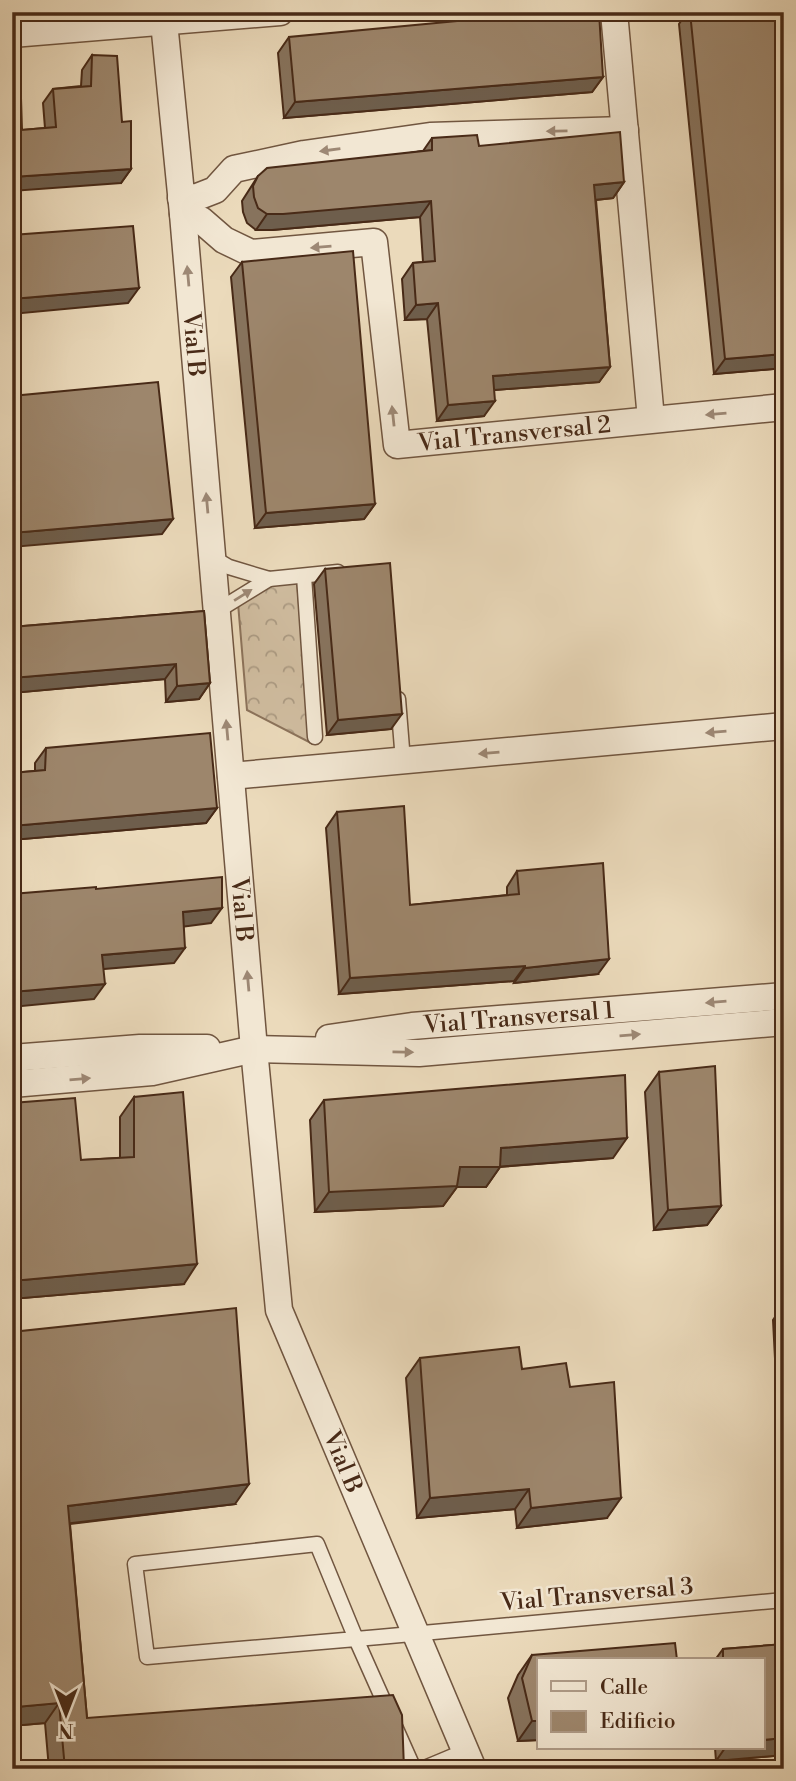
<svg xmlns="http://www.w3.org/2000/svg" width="796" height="1781" font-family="'Libre Bodoni',serif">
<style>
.forest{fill:url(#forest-crowns);stroke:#8c735b;stroke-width:2}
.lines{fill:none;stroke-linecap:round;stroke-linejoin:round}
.service-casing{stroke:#715640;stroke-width:17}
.minor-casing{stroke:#715640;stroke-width:29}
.service{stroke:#f2e7d3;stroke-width:14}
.minor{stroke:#f2e7d3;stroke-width:26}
.wall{fill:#87735d;stroke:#482a17;stroke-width:2}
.shaded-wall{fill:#6e5e4c;stroke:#482a17;stroke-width:2}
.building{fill:#9d866c;stroke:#482a17;stroke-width:2}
.oneway{fill:#9d8875}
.labels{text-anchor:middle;stroke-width:5;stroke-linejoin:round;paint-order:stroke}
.street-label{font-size:24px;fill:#482a17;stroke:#f2e7d3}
</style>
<defs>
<pattern id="forest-crowns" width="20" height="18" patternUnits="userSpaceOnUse" patternTransform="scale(1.75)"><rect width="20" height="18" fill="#cfbc9f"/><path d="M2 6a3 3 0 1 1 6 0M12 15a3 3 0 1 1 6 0" fill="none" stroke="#aa9981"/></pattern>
</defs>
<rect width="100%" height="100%" fill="#ebdabb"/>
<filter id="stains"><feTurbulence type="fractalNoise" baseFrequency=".00286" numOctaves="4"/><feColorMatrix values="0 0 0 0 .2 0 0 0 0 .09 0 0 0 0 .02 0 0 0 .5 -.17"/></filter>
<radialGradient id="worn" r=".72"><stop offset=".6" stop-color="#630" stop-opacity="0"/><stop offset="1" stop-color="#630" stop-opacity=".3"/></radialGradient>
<polygon class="forest" points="273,582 297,582 311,743 247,710 238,603"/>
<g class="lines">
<defs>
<g id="service">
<polyline points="212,557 229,567 269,579 338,572"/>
<polyline points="304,576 315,737"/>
<polyline points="217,611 269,579"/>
<polyline points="398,699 403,761"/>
<polyline points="414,1769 356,1639 317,1544 135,1564 147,1657 215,1651 356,1639 379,1637 784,1600"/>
<polyline points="422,1769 465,1751"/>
</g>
<g id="minor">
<path id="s1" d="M163,12L183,214L254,1049L279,1310L473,1769"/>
<polyline points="614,12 651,419"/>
<polyline points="12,34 280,12"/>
<polyline points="181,198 197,197 215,190 234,169 304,154 430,136 625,130"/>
<path id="s2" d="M183,214L201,220L224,240L251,253L374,242L397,445L784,407"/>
<polyline points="231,776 784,726"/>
<path id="s3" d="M329,1038L412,1026L784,996"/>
<polyline points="12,1058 140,1048 207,1048"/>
<polyline points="12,1084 152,1072 254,1049 419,1053 784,1022"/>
</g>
</defs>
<use href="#service" class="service-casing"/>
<use href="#minor" class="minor-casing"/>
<use href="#service" class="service"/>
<use href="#minor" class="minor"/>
</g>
<g class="wall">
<polygon points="687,12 784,12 784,368 714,374 679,24"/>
<polygon points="289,37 603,77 592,92 284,118 278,53"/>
<polygon points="92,55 122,122 131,169 121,183 22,130 45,128 43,103 53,89 81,86 82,70"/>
<polygon points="432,138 479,146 624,182 613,198 596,200 610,367 599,382 494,390 484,416 437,421 427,319 405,320 402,279 413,263 423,262 420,217 272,230 256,230 247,223 243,212 242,201 258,176 423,151"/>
<polygon points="242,262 375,504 364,519 255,528 231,277"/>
<polygon points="325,569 391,729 327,735 314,584"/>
<polygon points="204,611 210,683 199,699 166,702 165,679 12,693 12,627"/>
<polygon points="46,748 217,808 206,823 12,840 12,773 35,771 35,763"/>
<polygon points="337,812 410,905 507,895 507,887 517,871 598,974 514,983 514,981 339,994 326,828"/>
<polygon points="659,1072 721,1206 707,1225 654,1230 645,1092"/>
<polygon points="134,1097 184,1284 12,1299 12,1103 81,1160 120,1158 120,1117"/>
<polygon points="324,1100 613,1158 500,1167 486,1187 457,1187 443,1206 315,1212 310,1120"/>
<polygon points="784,1304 784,1532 773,1320"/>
<polygon points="12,1332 235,1504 70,1524 87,1718 404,1769 49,1769 45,1723 12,1726"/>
<polygon points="420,1358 522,1369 570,1387 607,1518 517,1528 515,1509 417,1518 406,1378"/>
<polygon points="784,1644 784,1755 716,1761 715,1748 763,1748 763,1660 715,1660 723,1649"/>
<polygon points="532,1655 539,1660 539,1740 518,1741 508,1698 518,1675"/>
</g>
<g class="shaded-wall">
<polygon points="603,77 592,92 284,118 295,102"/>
<polygon points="131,169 121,183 12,191 12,177"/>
<polygon points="624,182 613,198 584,201 594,185"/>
<polygon points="431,201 420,217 272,230 256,230 267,214"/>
<polygon points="139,288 128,303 12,314 12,299"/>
<polygon points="438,303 427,319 405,320 416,305"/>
<polygon points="784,354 784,368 714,374 725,359"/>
<polygon points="610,367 599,382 482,391 493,376"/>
<polygon points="495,401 484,416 437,421 448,405"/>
<polygon points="375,504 364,519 255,528 266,513"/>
<polygon points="173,519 162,534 12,547 12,533"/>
<polygon points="176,664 165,679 12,693 12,678"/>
<polygon points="210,683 199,699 166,702 177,686"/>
<polygon points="402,714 391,729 327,735 338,720"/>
<polygon points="217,808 206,823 12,840 12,826"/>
<polygon points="222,908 211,923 173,928 183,912"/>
<polygon points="185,948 174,963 92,970 102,955"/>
<polygon points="609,959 598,974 514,983 525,968"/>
<polygon points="525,966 514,981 339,994 350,978"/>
<polygon points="105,984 94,999 12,1007 12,992"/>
<polygon points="627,1138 613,1158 495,1167 500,1167 486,1187 457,1187 443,1206 315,1212 329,1192 460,1167 501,1148"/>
<polygon points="721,1206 707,1225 654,1230 668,1210"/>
<polygon points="197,1264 184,1284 12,1299 12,1281"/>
<polygon points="249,1484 235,1504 55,1525 68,1506"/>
<polygon points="529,1489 515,1509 417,1518 430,1498"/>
<polygon points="621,1498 607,1518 517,1528 531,1508"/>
<polygon points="59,1703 45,1723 12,1726 12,1713 16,1707"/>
<polygon points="532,1721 539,1721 539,1740 518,1741"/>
<polygon points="784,1738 784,1755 716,1761 725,1748 763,1748 763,1740"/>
</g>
<g class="building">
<polygon points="551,12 599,12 603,77 295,102 289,37"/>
<polygon points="690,12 784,12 784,354 725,359"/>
<polygon points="92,55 117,56 122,122 131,121 131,169 12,177 12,66 20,66 22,130 56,127 53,89 91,86"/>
<polygon points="620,132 624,182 594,185 610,367 493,376 495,401 448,405 438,303 416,305 413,263 435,261 431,201 283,214 267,214 258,208 254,197 253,186 258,176 267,168 432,150 432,138 477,135 479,146"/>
<polygon points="133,226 139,288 12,299 12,235"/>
<polygon points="353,251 375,504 266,513 242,262"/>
<polygon points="158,382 173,519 12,533 12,396"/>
<polygon points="390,563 402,714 338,720 325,569"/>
<polygon points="204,611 210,683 177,686 176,664 12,678 12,627"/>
<polygon points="210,733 217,808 12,826 12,773 45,770 46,748"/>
<polygon points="404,806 410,905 519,894 517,871 603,863 609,959 525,968 525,966 350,978 337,812"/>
<polygon points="222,877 222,908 183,912 185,948 102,955 105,984 12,992 12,894 96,887 96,889"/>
<polygon points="715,1066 721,1206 668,1210 659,1072"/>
<polygon points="625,1075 627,1138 501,1148 500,1167 460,1167 457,1186 329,1192 324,1100"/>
<polygon points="183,1092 197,1264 12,1281 12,1103 75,1098 81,1160 134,1157 134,1097"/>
<polygon points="236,1308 249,1484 68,1506 87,1718 393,1695 402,1715 404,1769 65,1769 59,1703 16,1707 12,1656 12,1332"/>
<polygon points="519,1347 522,1369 566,1363 570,1387 614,1382 621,1498 531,1508 529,1489 430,1498 420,1358"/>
<polygon points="675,1643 677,1660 539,1660 539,1721 532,1721 522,1678 532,1655"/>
<polygon points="784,1644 784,1738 763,1740 763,1660 723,1660 723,1649"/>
</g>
<defs><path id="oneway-solid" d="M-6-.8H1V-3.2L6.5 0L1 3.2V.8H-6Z" transform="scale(1.75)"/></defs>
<g class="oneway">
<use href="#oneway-solid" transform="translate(557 131) rotate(179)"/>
<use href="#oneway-solid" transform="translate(330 150) rotate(172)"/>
<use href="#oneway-solid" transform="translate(321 247) rotate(175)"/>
<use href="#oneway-solid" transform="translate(188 276) rotate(-95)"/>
<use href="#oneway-solid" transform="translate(716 414) rotate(175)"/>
<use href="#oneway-solid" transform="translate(393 416) rotate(-96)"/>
<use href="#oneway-solid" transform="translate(207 503) rotate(-95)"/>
<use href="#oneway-solid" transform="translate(243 595) rotate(-32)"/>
<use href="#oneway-solid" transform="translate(227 730) rotate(-95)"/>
<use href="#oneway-solid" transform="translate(716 732) rotate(175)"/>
<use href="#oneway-solid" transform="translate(489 753) rotate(175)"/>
<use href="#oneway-solid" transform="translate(248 981) rotate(-95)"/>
<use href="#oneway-solid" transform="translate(716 1002) rotate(175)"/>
<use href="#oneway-solid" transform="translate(630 1035) rotate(-5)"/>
<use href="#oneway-solid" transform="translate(403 1052) rotate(1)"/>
<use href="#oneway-solid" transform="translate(80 1079) rotate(-5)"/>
</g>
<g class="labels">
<g class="street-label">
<text dy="8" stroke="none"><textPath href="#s1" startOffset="334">Vial B</textPath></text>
<text dy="8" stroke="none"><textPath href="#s2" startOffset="525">Vial Transversal 2</textPath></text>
<text dy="8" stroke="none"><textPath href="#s1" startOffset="901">Vial B</textPath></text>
<text dy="8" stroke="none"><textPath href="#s3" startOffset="191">Vial Transversal 1</textPath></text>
<text dy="8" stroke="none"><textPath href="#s1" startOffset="1468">Vial B</textPath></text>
<text transform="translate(597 1594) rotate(-5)" y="8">Vial Transversal 3</text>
</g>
</g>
<rect width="796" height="1781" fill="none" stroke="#ebdabb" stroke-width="42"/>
<rect x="14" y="14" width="768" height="1753" fill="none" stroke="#482a17" stroke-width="3.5"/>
<rect x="21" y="21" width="754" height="1739" fill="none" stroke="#482a17" stroke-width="2"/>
<rect x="537" y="1658" width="228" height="91" fill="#f2e7d3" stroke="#ae9b88" stroke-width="2"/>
<rect x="551" y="1681" width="35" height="10" fill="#f2e7d3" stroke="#ae9b88" stroke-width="2"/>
<text x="600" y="1694" font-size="21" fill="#482a17">Calle</text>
<rect x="551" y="1711" width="35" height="21" fill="#9d866c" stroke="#ae9b88" stroke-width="2"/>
<text x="600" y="1728" font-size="21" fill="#482a17">Edificio</text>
<g transform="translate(66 1714) rotate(180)" stroke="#f2e7d3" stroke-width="5" paint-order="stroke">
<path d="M0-5L12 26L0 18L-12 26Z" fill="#482a17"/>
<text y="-10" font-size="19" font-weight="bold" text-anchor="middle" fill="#482a17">N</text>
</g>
<rect width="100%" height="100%" filter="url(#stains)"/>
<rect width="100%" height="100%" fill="url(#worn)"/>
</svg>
